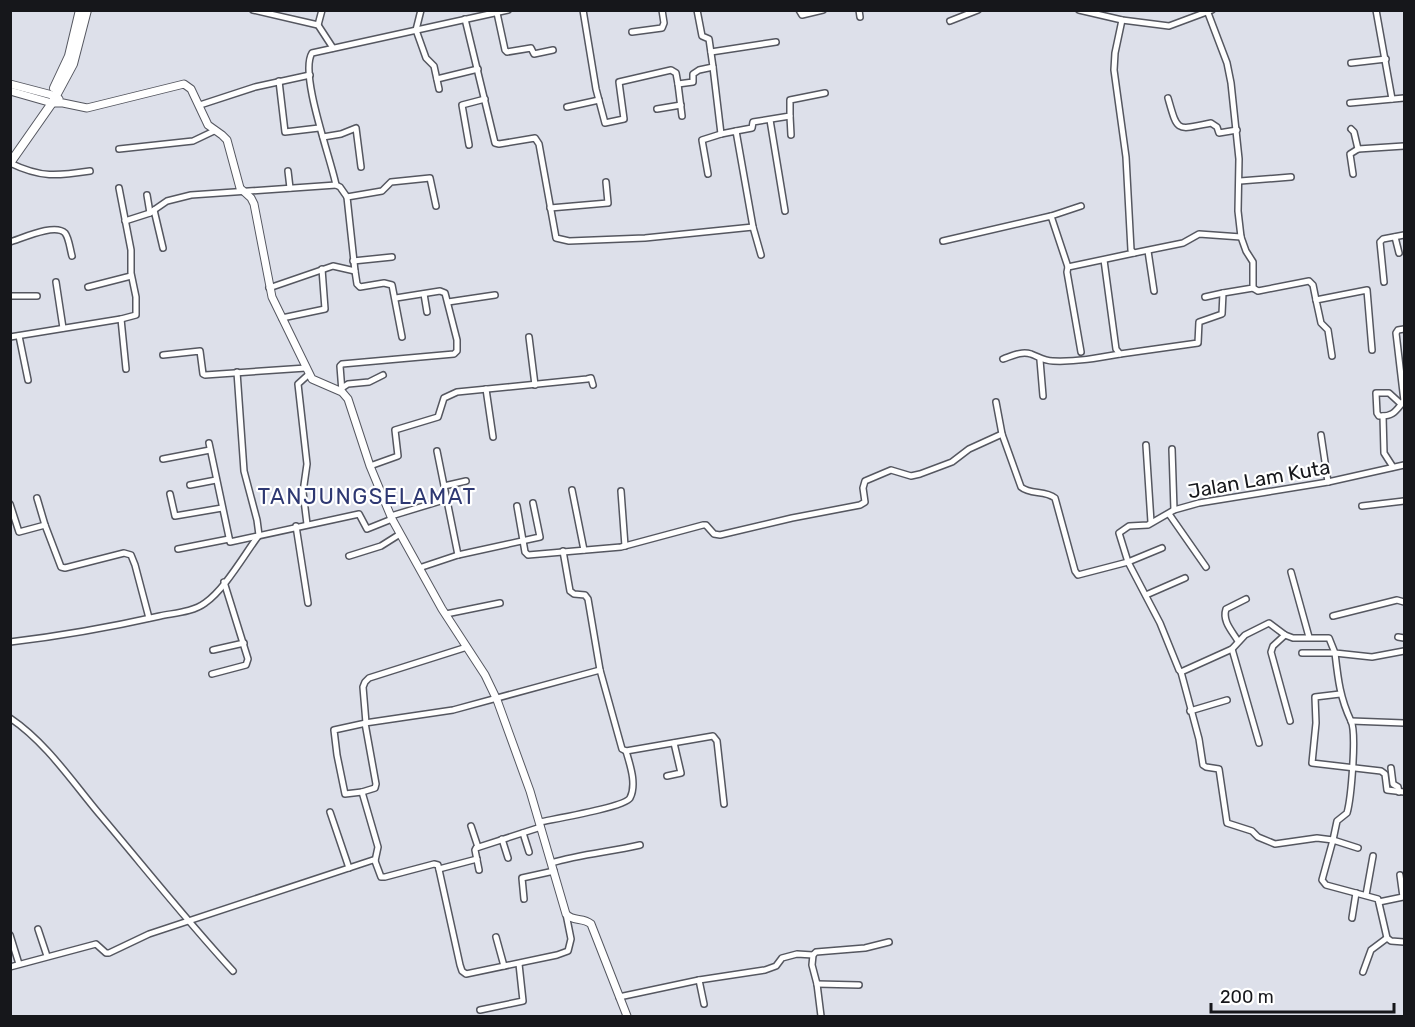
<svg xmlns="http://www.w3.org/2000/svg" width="1415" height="1027" font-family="Rubik,sans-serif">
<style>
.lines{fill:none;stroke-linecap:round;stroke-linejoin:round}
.minor-casing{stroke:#555760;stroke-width:8}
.tertiary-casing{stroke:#555760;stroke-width:9}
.secondary-casing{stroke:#555760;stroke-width:10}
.minor{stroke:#fff;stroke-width:5}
.tertiary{stroke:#fff;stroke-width:7}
.secondary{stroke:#fff;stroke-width:8}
.labels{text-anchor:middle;stroke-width:4.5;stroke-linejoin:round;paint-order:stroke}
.street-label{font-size:20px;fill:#16171b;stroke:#fff}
.quarter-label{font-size:22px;letter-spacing:1.5px;fill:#2e3872;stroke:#fff}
</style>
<rect width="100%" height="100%" fill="#dde0ea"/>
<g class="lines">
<defs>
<g id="minor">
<polyline points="253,10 318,25 333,48"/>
<polyline points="421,10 416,30 426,58 434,66 439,89"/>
<polyline points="583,10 596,89 605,123 624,119 619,82 671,70 676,73 678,84 693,82 693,74 699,70 713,67 709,39 702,36 697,10"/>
<polyline points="799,10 802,15 823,10"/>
<polyline points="859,10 860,17"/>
<polyline points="1079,10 1122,20 1169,26 1212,10"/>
<polyline points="1376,10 1392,99"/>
<polyline points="497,13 505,50 507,52 531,48 534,54 553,50"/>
<polyline points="465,19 495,143 499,144 535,138 539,144 556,238 569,241 645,238 753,227"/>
<polyline points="1122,20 1115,53 1114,70 1126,157 1131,250 1134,253 1183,243 1199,234 1241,237"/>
<polyline points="950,21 978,10"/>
<polyline points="318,25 322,10"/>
<polyline points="632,32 662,28 664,23 662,10"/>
<polyline points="711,52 776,42"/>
<polyline points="1351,63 1386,59"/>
<polyline points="713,67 721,134 736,131 753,227 761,255"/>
<polyline points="437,79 478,69"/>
<polyline points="279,81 285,132 319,128"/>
<polyline points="678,84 682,116"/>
<path d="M1168,98C1178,133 1176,130 1211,123L1217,127L1219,133L1237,130"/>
<polyline points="1350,103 1404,98"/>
<polyline points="200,105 255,87 310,75"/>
<polyline points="567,107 599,100"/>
<polyline points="657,109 681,105"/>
<polyline points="790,116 791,135"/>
<polyline points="770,120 785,211"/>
<polyline points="1351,129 1354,132 1358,149 1404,146"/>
<polyline points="736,131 752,128 753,122 790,116 790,100 825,93"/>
<polyline points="323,137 341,134 356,128 361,167"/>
<polyline points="469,145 462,105 485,99"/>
<polyline points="119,149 193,141 214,131"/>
<path d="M10,163C41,178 57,176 90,171"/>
<polyline points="288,171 290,188"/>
<polyline points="708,174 702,140 721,134"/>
<polyline points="1353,174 1350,154 1358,149"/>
<polyline points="1240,181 1291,177"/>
<polyline points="147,195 150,213"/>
<path d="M347,197L340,187L336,185C331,159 299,74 312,53L508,10"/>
<polyline points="550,208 608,203 606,182"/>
<polyline points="154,210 167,201 191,195 336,185"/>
<polyline points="1051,216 1081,206"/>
<polyline points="125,221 150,213 154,210 163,248"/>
<polyline points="1395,237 1399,253"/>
<polyline points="943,241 1051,216 1068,267"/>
<path d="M10,242C23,238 55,223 65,233C69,238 70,249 72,256"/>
<polyline points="1148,251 1154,291"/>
<polyline points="1104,260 1116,349 1120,354 1198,343 1199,322 1222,314 1223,293 1253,288 1253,262 1246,251 1241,237 1238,211 1239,159 1231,83 1227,63 1208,13"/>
<polyline points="353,261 392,257"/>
<polyline points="355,271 357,284 360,287 384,283 392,285 402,337"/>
<polyline points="56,282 63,328"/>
<polyline points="1384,282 1380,242 1383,239 1404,235"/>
<polyline points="88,287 131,276"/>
<polyline points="269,288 333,266 355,271 347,197 382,191 391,182 430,178 436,206"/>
<polyline points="1253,288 1258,291 1309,281 1313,285 1316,300"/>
<polyline points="424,294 427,312"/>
<polyline points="10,296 37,296"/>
<polyline points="1205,297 1223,293"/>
<polyline points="448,302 495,295"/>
<polyline points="282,318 325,309 322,269"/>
<polyline points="121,319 126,369"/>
<polyline points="19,336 28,380"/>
<polyline points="10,337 121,319 136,315 136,297 131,273 131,250 119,188"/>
<polyline points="529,337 535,385"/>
<polyline points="1081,352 1067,272 1068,267 1134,253"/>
<polyline points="163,355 200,351 203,374 205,375 306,368"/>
<polyline points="1332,356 1328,330 1321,323 1316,300 1367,290 1372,350"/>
<path d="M1003,359C1012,356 1021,351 1031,354C1039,357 1044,361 1053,361C1076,362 1098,358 1120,354"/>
<polyline points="1040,360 1043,396"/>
<polyline points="342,388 348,384 369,382 383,375"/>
<polyline points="486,389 493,437"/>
<polyline points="342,392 340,366 342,364 454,354 457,351 457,340 445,293 440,291 396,298"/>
<polyline points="1404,401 1396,333 1398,330 1404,329"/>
<path d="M996,402L1002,434L1021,487C1030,495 1045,490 1055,498L1075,571L1078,575L1128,562L1162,548"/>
<path d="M1401,404L1389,393H1376L1377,413L1379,416C1394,417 1396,410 1404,401"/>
<polyline points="1383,416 1384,453 1393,467"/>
<polyline points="1321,435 1328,482"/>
<polyline points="209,443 230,542 359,514 367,529 392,519"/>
<polyline points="1146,445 1151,522"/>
<polyline points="1172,449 1174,510"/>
<polyline points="437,451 458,555"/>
<polyline points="163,459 210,450"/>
<polyline points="1404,465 1328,482 1199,503 1174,510 1148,525 1129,526 1119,533 1128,562 1160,623 1179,670 1181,672 1232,649 1245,635 1269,623 1285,635 1293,638 1329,638 1335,653 1372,657 1404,651"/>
<polyline points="370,466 398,456 395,430 438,417 444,398 457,392 587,379 591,378 593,385"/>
<polyline points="190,485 216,480"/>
<polyline points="444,486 466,481"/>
<polyline points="572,490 584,550"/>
<polyline points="621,491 625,546"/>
<polyline points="170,494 175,516 222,508"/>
<polyline points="37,498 45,525"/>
<polyline points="10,504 19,532 45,525 61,567 65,568 124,553 131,555 135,565 149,618"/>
<polyline points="517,506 525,552 528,555 621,547 703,525 706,525 714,534 720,535 792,518 860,505 865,502 863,488 865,481 891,470 911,476 920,474 952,462 969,449 1002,434"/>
<polyline points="1362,506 1404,501"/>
<polyline points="1169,514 1206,567"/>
<polyline points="391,516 447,499"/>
<polyline points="307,524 303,492 307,464 298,384 309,374"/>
<polyline points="296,526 308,603"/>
<polyline points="178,549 229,539"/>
<polyline points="563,551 570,591 574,594 585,595 588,599 600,670 622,749 626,751 713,736 717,741 724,804"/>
<polyline points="349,556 381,546 400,534"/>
<polyline points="419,568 458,555 540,537 533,503"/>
<polyline points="1291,572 1309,637"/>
<polyline points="1146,595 1185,578"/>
<polyline points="446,614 500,603"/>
<polyline points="1333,616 1397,600 1404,602"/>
<polyline points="1285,635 1273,646 1271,652 1290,721"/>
<polyline points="1398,637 1404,638"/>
<path d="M1238,641C1232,631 1222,621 1226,609L1246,599"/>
<path d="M10,642C61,636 111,627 160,616C174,613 193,612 205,603C225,589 244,555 259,535L257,520L244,471L237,372"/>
<polyline points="1232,649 1259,743"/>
<polyline points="213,650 244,643"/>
<path d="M1181,672L1199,739L1203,765L1206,767L1219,769L1227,823L1252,831L1258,837L1275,844L1317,838L1333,840L1337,821L1347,813C1351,799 1357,733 1351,721C1340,698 1338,679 1335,653H1302"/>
<polyline points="212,674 246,665 248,659 224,582"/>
<polyline points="1340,694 1315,697 1316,723 1312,763 1381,771 1385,774 1387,790 1404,792"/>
<polyline points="1190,711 1227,700"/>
<path d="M10,718C47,743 73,783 101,816C145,868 187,921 233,971"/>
<polyline points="1351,721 1404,723"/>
<polyline points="1391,768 1393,784 1398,787 1399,792"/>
<polyline points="667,776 681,773 674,743"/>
<polyline points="362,792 375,788 376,784 365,723 453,710 600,670"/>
<polyline points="330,812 349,868"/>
<path d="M540,822C554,819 625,807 630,798C637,784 630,765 626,751"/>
<polyline points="471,826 478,847"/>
<polyline points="523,833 529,852"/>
<polyline points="502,839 508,858"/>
<polyline points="1358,848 1333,840 1322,880 1326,885 1378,899 1387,938 1391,941 1404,942"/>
<polyline points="375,861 378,847 362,792 345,794 337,755 334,730 366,723 363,687 365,682 369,678 467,647"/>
<path d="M551,863C581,854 610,852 640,845"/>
<polyline points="439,869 477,859"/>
<polyline points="479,870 475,850 476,848 541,827"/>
<polyline points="1366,895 1373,856"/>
<polyline points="524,899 522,878 554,871"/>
<polyline points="1379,902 1403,897 1400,875"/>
<polyline points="1352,918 1356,893"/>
<polyline points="38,929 47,956"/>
<polyline points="10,935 19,964"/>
<polyline points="496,937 504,966"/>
<polyline points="813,955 812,965 817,984 821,1016"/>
<polyline points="10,967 96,944 106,953 109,953 149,934 373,860 375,861 381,877 385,877 434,864 438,865 460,965 462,971 466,974 557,955 568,951 571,939 566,914"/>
<polyline points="1363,972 1371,950 1387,938"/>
<polyline points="699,980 704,1004"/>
<polyline points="817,984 859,985"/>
<polyline points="619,997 699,980 765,970 776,966 782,958 797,954 813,955 816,952 865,948 889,942"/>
<polyline points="480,1010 523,1001 519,964"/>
</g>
<g id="tertiary">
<polyline points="10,84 56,96 59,99"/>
<path d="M10,91L52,103H63L87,108L184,84L191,89L208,125L222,135L227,140L240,188L251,198L254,204L272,297L312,379L342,392L348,399L370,466L392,519L442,609L485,675L497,700L530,791L566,914C573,922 583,917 591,924L627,1016"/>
</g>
<g id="secondary">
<polyline points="54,88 69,56 80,10"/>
<polyline points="10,163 52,103 73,64 87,10"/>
</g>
</defs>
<use href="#minor" class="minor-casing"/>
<use href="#tertiary" class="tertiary-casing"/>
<use href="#secondary" class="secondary-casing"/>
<use href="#minor" class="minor"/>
<use href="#tertiary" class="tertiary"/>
<use href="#secondary" class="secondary"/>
</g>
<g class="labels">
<g class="street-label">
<text transform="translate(1259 479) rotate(-10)" y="7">Jalan Lam Kuta</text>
</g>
<g class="quarter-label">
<text x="367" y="504">TANJUNGSELAMAT</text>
</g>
</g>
<rect width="1415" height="1027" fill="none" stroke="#16171b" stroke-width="24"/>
<path d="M1211 1003v9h183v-9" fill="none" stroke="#16171b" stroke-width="3"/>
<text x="1220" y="1003" font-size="18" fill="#16171b" stroke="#ffffff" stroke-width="4.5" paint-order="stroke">200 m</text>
</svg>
